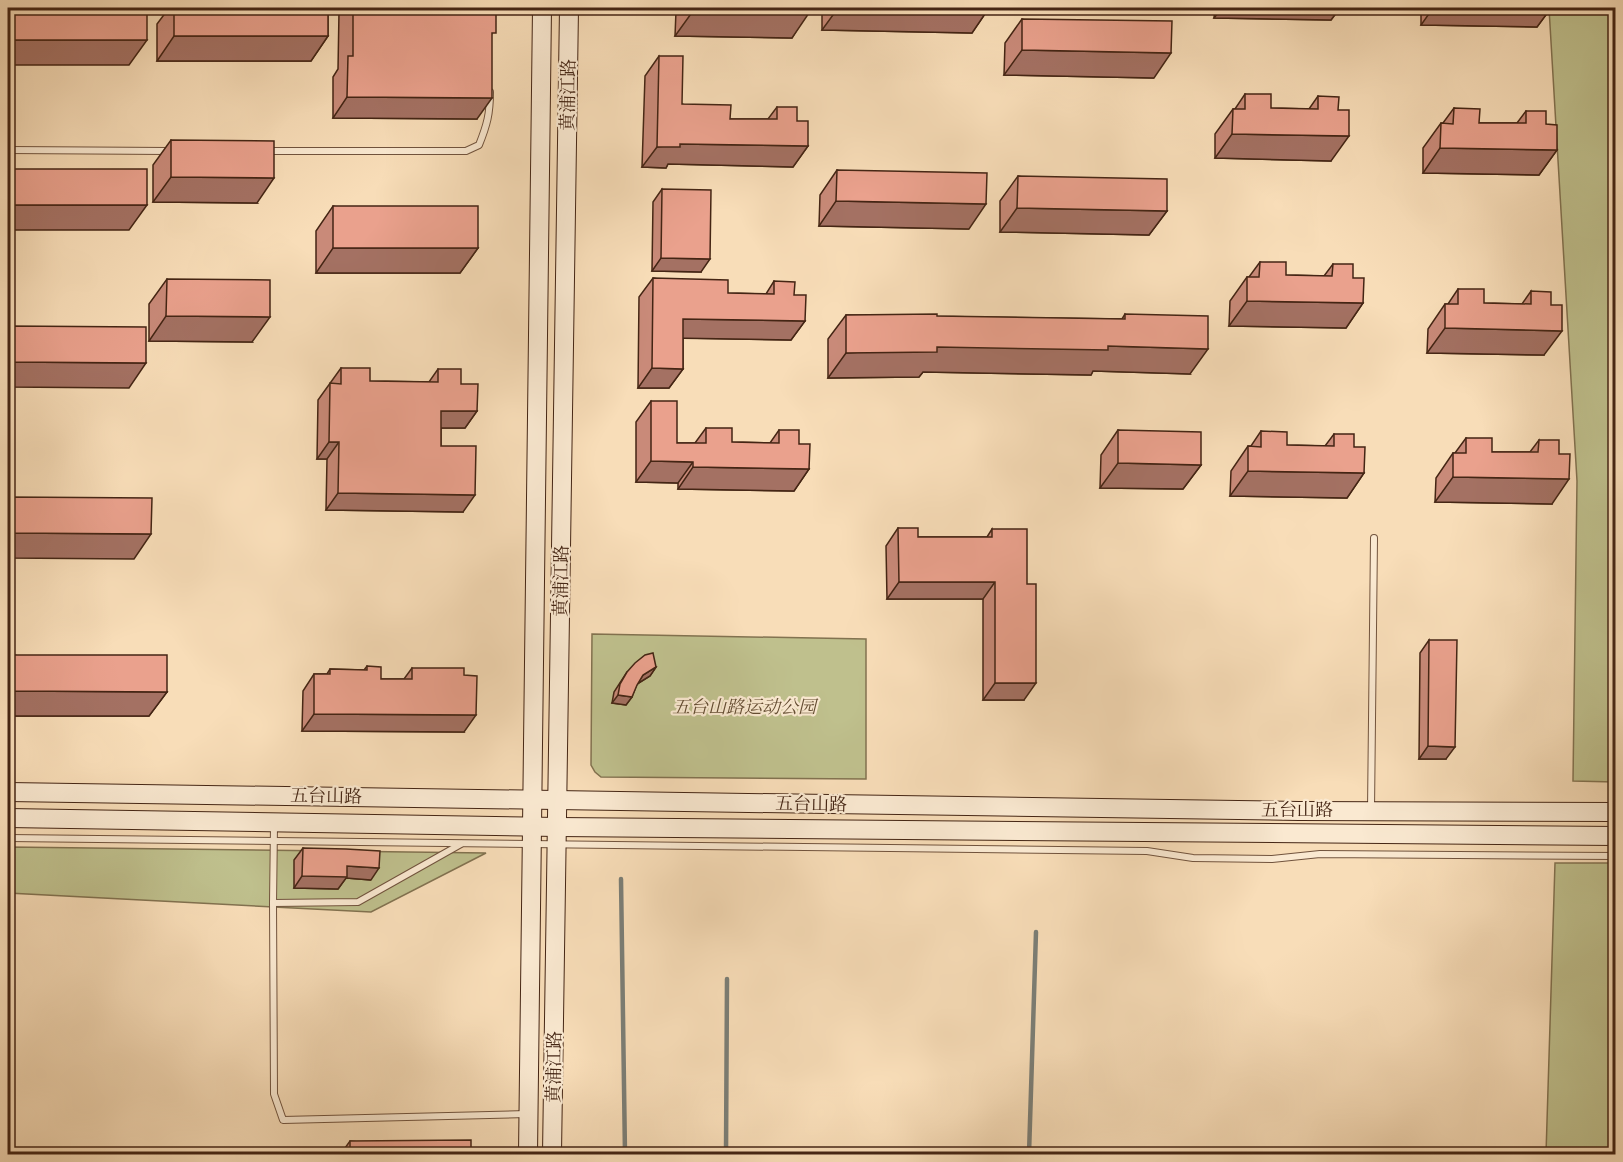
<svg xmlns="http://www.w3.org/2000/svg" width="1623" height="1162" font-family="'IM FELL French Canon','Noto Serif SC',serif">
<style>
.green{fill:#bfc08d;stroke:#827250;stroke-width:1.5}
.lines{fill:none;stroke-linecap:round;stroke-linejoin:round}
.stream{stroke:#7b7e76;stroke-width:4.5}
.lane-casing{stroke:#71533d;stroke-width:8}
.secondary-casing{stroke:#442514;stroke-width:20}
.lane{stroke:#fae9d1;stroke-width:6}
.secondary{stroke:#fae9d1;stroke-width:18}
.wall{fill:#c98a79;stroke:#442514;stroke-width:1.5}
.shaded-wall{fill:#a47163;stroke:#442514;stroke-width:1.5}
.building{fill:#eaa18d;stroke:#442514;stroke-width:1.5}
.labels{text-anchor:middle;stroke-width:4.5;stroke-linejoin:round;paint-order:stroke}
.street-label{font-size:18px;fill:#442514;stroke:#fae9d1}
.park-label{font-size:18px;font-style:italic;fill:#634c32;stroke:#fae9d1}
</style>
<rect width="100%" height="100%" fill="#f8ddb8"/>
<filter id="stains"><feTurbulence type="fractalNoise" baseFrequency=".00333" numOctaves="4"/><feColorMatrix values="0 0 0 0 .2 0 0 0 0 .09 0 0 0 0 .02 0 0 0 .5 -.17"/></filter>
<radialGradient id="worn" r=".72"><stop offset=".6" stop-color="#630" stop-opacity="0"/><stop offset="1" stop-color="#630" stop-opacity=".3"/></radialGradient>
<g class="green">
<polygon points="1549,8 1615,8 1615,782 1573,781 1577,481"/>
<polygon points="592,634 866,639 866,779 601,777 595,772 591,765"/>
<polygon points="8,847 486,853 371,912 8,893"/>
<polygon points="1555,863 1615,863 1615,1154 1546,1154"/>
</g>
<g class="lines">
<g class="stream">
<polyline points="621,879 625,1154"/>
<polyline points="726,1154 727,979"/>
<polyline points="1029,1154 1036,932"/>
</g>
<defs>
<g id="lane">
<polyline points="8,150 169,151"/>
<path d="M266,151H466L479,145C487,125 490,114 490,92"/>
<polyline points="1371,810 1374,538"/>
<polyline points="274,826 273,903 358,902 461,844"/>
<polyline points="8,838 1147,851 1193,858 1272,859 1320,854 1616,856"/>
<polyline points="273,903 274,1094 283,1120 527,1114"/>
</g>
<g id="secondary">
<polyline points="8,792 1299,811 1616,812"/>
<polyline points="8,818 558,827 1616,836"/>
<polyline points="528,1154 542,8"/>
<polyline points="552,1154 569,8"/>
</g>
</defs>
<use href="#lane" class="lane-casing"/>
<use href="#secondary" class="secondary-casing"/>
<use href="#lane" class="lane"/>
<use href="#secondary" class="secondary"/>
</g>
<g class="wall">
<polygon points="169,8 328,8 328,36 311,61 157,61 157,24"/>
<polygon points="341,8 496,8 477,119 333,118 333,77 338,69 339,12"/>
<polygon points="679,8 810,8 792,38 675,36 676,11"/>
<polygon points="822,8 989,8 972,33 822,30"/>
<polygon points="1215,8 1340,8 1331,20 1214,18"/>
<polygon points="1421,8 1551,8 1537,27 1421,25"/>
<polygon points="1022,19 1154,78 1004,75 1005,43"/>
<polygon points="659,56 682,104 730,119 768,119 777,107 797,121 808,146 793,167 668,164 666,168 642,167 645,76"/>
<polygon points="1245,94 1271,108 1309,109 1318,96 1338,110 1331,161 1215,158 1215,134 1233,109 1235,109"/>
<polygon points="1454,108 1479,123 1517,123 1526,111 1546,124 1557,150 1539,175 1423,173 1423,148 1441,123 1443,123"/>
<polygon points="171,140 257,203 153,202 153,165"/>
<polygon points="837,170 969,229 819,226 820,195"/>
<polygon points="1018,176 1167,211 1149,235 1000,232 1000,201"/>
<polygon points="662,189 701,272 652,271 653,202"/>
<polygon points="333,206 478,248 460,273 316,273 316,231"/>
<polygon points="1260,262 1286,275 1324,276 1333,264 1353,278 1363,303 1346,328 1229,326 1230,301 1247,277 1249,277"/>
<polygon points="653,278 728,293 766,294 774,281 794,295 805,321 791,340 683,338 683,369 669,388 638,388 639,297"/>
<polygon points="167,279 252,342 149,341 149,304"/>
<polygon points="1458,289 1484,303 1522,304 1531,291 1544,355 1427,353 1428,329 1445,304 1448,304"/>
<polygon points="1125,314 1190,374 1093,371 1091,375 923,372 919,377 828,378 828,339 846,315 1122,319"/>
<polygon points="341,368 370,381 429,382 438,369 461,384 477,411 465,428 441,428 441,446 463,512 326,510 327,459 317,459 318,400"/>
<polygon points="651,401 677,443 695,443 706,428 732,442 770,443 779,430 799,444 809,469 794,491 678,489 678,483 636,482 636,422"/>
<polygon points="1118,430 1201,465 1183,489 1100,488 1101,455"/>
<polygon points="1261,431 1287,445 1325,446 1334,434 1354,447 1364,473 1347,498 1230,496 1231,471 1248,446 1251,446"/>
<polygon points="1466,438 1492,452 1530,452 1539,440 1552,504 1435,502 1436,478 1453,453 1455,453"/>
<polygon points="898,528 918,537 987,537 992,529 1024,700 983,700 983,599 887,599 886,546"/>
<polygon points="1429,640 1446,759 1419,759 1420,653"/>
<polygon points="14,655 167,692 149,716 8,716 8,664"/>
<polygon points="367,666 381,679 404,679 412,668 464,732 302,731 303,691 314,674 327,674 330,669 364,670"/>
<polygon points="656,667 650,676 637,684 632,697 626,705 612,703 614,692 627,672"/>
<polygon points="303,848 371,880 346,878 338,889 294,888 294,860"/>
<polygon points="350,1141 471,1155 340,1155"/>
</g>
<g class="shaded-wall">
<polygon points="838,8 989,8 972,33 822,30"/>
<polygon points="1222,8 1340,8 1331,20 1214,18"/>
<polygon points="1433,8 1551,8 1537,27 1421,25"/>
<polygon points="693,11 809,13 792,38 675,36"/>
<polygon points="174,36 328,36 311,61 157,61"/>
<polygon points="8,40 147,40 129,65 8,65"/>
<polygon points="1022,50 1171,53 1154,78 1004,75"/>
<polygon points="347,97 492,98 477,119 333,118"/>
<polygon points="1232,134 1349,136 1331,161 1215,158"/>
<polygon points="680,144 808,146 793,167 668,164 666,168 642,167 657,147"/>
<polygon points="1440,148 1557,150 1539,175 1423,173"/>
<polygon points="171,177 274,178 257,203 153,202"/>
<polygon points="836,201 986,204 969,229 819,226"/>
<polygon points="8,205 147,205 129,230 8,230"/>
<polygon points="1017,208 1167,211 1149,235 1000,232"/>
<polygon points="333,248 478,248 460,273 316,273"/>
<polygon points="661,258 710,259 701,272 652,271"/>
<polygon points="1247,301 1363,303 1346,328 1229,326"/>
<polygon points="166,316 270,317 252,342 149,341"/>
<polygon points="683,319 805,321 791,340 670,338"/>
<polygon points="1445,328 1562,331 1544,355 1427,353"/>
<polygon points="1108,346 1208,349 1190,374 1093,371 1091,375 923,372 919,377 828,378 846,353 937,347"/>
<polygon points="8,362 146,363 129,388 8,387"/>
<polygon points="652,368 683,369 669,388 638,388"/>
<polygon points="441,411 477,411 465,428 429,428"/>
<polygon points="329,442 339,442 327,459 317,459"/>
<polygon points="651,461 693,462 678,483 636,482"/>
<polygon points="1118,463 1201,465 1183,489 1100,488"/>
<polygon points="693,467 809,469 794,491 678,489"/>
<polygon points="1248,471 1364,473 1347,498 1230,496"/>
<polygon points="1453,477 1569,479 1552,504 1435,502"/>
<polygon points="338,493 475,495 463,512 326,510"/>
<polygon points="8,533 151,534 134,559 8,558"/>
<polygon points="899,582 995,582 983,599 887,599"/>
<polygon points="656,667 650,676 637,684 643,675"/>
<polygon points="995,683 1036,683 1024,700 983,700"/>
<polygon points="13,691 167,692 149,716 8,716 8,699"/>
<polygon points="618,695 632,697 626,705 612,703"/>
<polygon points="314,714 476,715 464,732 302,731"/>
<polygon points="1428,746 1455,747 1446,759 1419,759"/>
<polygon points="347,866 379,868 371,880 346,878 338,889 294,888 302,876"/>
</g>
<g class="building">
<rect x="8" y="8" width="139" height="32"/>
<rect x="174" y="8" width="154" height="28"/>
<polygon points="353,8 496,8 496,33 492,33 492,98 347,97 348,56 353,56"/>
<polygon points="693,8 810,8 809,13 693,11"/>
<polygon points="1022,19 1172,21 1171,53 1022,50"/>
<polygon points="659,56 683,56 682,104 731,105 730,119 777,119 777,107 797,107 797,121 808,121 808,146 680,144 680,147 657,147"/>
<polygon points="1245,94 1271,94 1271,108 1318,109 1318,96 1339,97 1338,110 1349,110 1349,136 1232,134 1233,109 1245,109"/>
<polygon points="1454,108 1480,109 1479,123 1526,123 1526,111 1546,111 1546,124 1557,125 1557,150 1440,148 1441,123 1453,124"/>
<polygon points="171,140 274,141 274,178 171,177"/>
<rect x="8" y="169" width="139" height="36"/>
<polygon points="837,170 987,173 986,204 836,201"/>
<polygon points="1018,176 1167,179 1167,211 1017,208"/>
<polygon points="662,189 711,190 710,259 661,258"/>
<rect x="333" y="206" width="145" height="42"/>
<polygon points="1260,262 1286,262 1286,275 1332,276 1333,264 1353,264 1353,278 1364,278 1363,303 1247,301 1247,277 1259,277"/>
<polygon points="653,278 728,280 728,293 774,294 774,281 795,282 794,295 806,295 805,321 683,319 683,369 652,368"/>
<polygon points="167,279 270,280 270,317 166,316"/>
<polygon points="1458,289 1484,289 1484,303 1531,304 1531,291 1551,292 1551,305 1562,305 1562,331 1445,328 1445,304 1458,304"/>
<polygon points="937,314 937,316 1125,319 1125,314 1208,316 1208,349 1108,346 1108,350 937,347 937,352 846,353 846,315"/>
<polygon points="8,326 146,327 146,363 8,362"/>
<polygon points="341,368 370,368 370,381 438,382 438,369 461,369 461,384 478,384 477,411 441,411 441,446 476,446 475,495 338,493 339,442 329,442 330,383 341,384"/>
<polygon points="651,401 677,401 677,443 706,443 706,428 732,428 732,442 779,443 779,430 799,430 799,444 810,444 809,469 693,467 693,462 651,461"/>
<polygon points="1118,430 1201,432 1201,465 1118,463"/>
<polygon points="1261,431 1287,432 1287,445 1334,446 1334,434 1354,434 1354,447 1365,447 1364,473 1248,471 1248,446 1261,447"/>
<polygon points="1466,438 1492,438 1492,452 1538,452 1539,440 1559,440 1559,454 1570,454 1569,479 1453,477 1453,453 1466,453"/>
<polygon points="8,497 152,498 151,534 8,533"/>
<polygon points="898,528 918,528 918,537 992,537 992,529 1027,529 1027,584 1036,584 1036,683 995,683 995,582 899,582"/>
<polygon points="1429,640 1457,640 1455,747 1428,746"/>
<polygon points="653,653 656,667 643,675 637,685 632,697 618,695 620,684 627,672 635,663 645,655"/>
<polygon points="14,655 167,655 167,692 13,691"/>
<polygon points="367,666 381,667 381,679 412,679 412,668 464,668 464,675 477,676 476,715 314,714 314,674 330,674 330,669 367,670"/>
<polygon points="303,848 346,849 380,851 379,868 347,866 347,877 302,876"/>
<polygon points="471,1140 471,1155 350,1155 350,1141"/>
</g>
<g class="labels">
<g class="street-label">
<text transform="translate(568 95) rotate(-89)" y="6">黄浦江路</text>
<text transform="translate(561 581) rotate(-89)" y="6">黄浦江路</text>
<text transform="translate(326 796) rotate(1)" y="6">五台山路</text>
<text transform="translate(811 804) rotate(1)" y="6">五台山路</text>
<text x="1297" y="816">五台山路</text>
<text transform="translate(554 1067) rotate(-89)" y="6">黄浦江路</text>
</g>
<g class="park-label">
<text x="744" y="713">五台山路运动公园</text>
</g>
</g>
<rect width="1623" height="1162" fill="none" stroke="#f8ddb8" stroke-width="30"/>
<rect x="9" y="9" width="1605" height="1144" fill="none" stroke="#442514" stroke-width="3"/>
<rect x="15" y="15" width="1593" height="1132" fill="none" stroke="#442514" stroke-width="1.5"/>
<rect width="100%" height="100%" filter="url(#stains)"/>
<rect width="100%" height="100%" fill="url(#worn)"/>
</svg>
